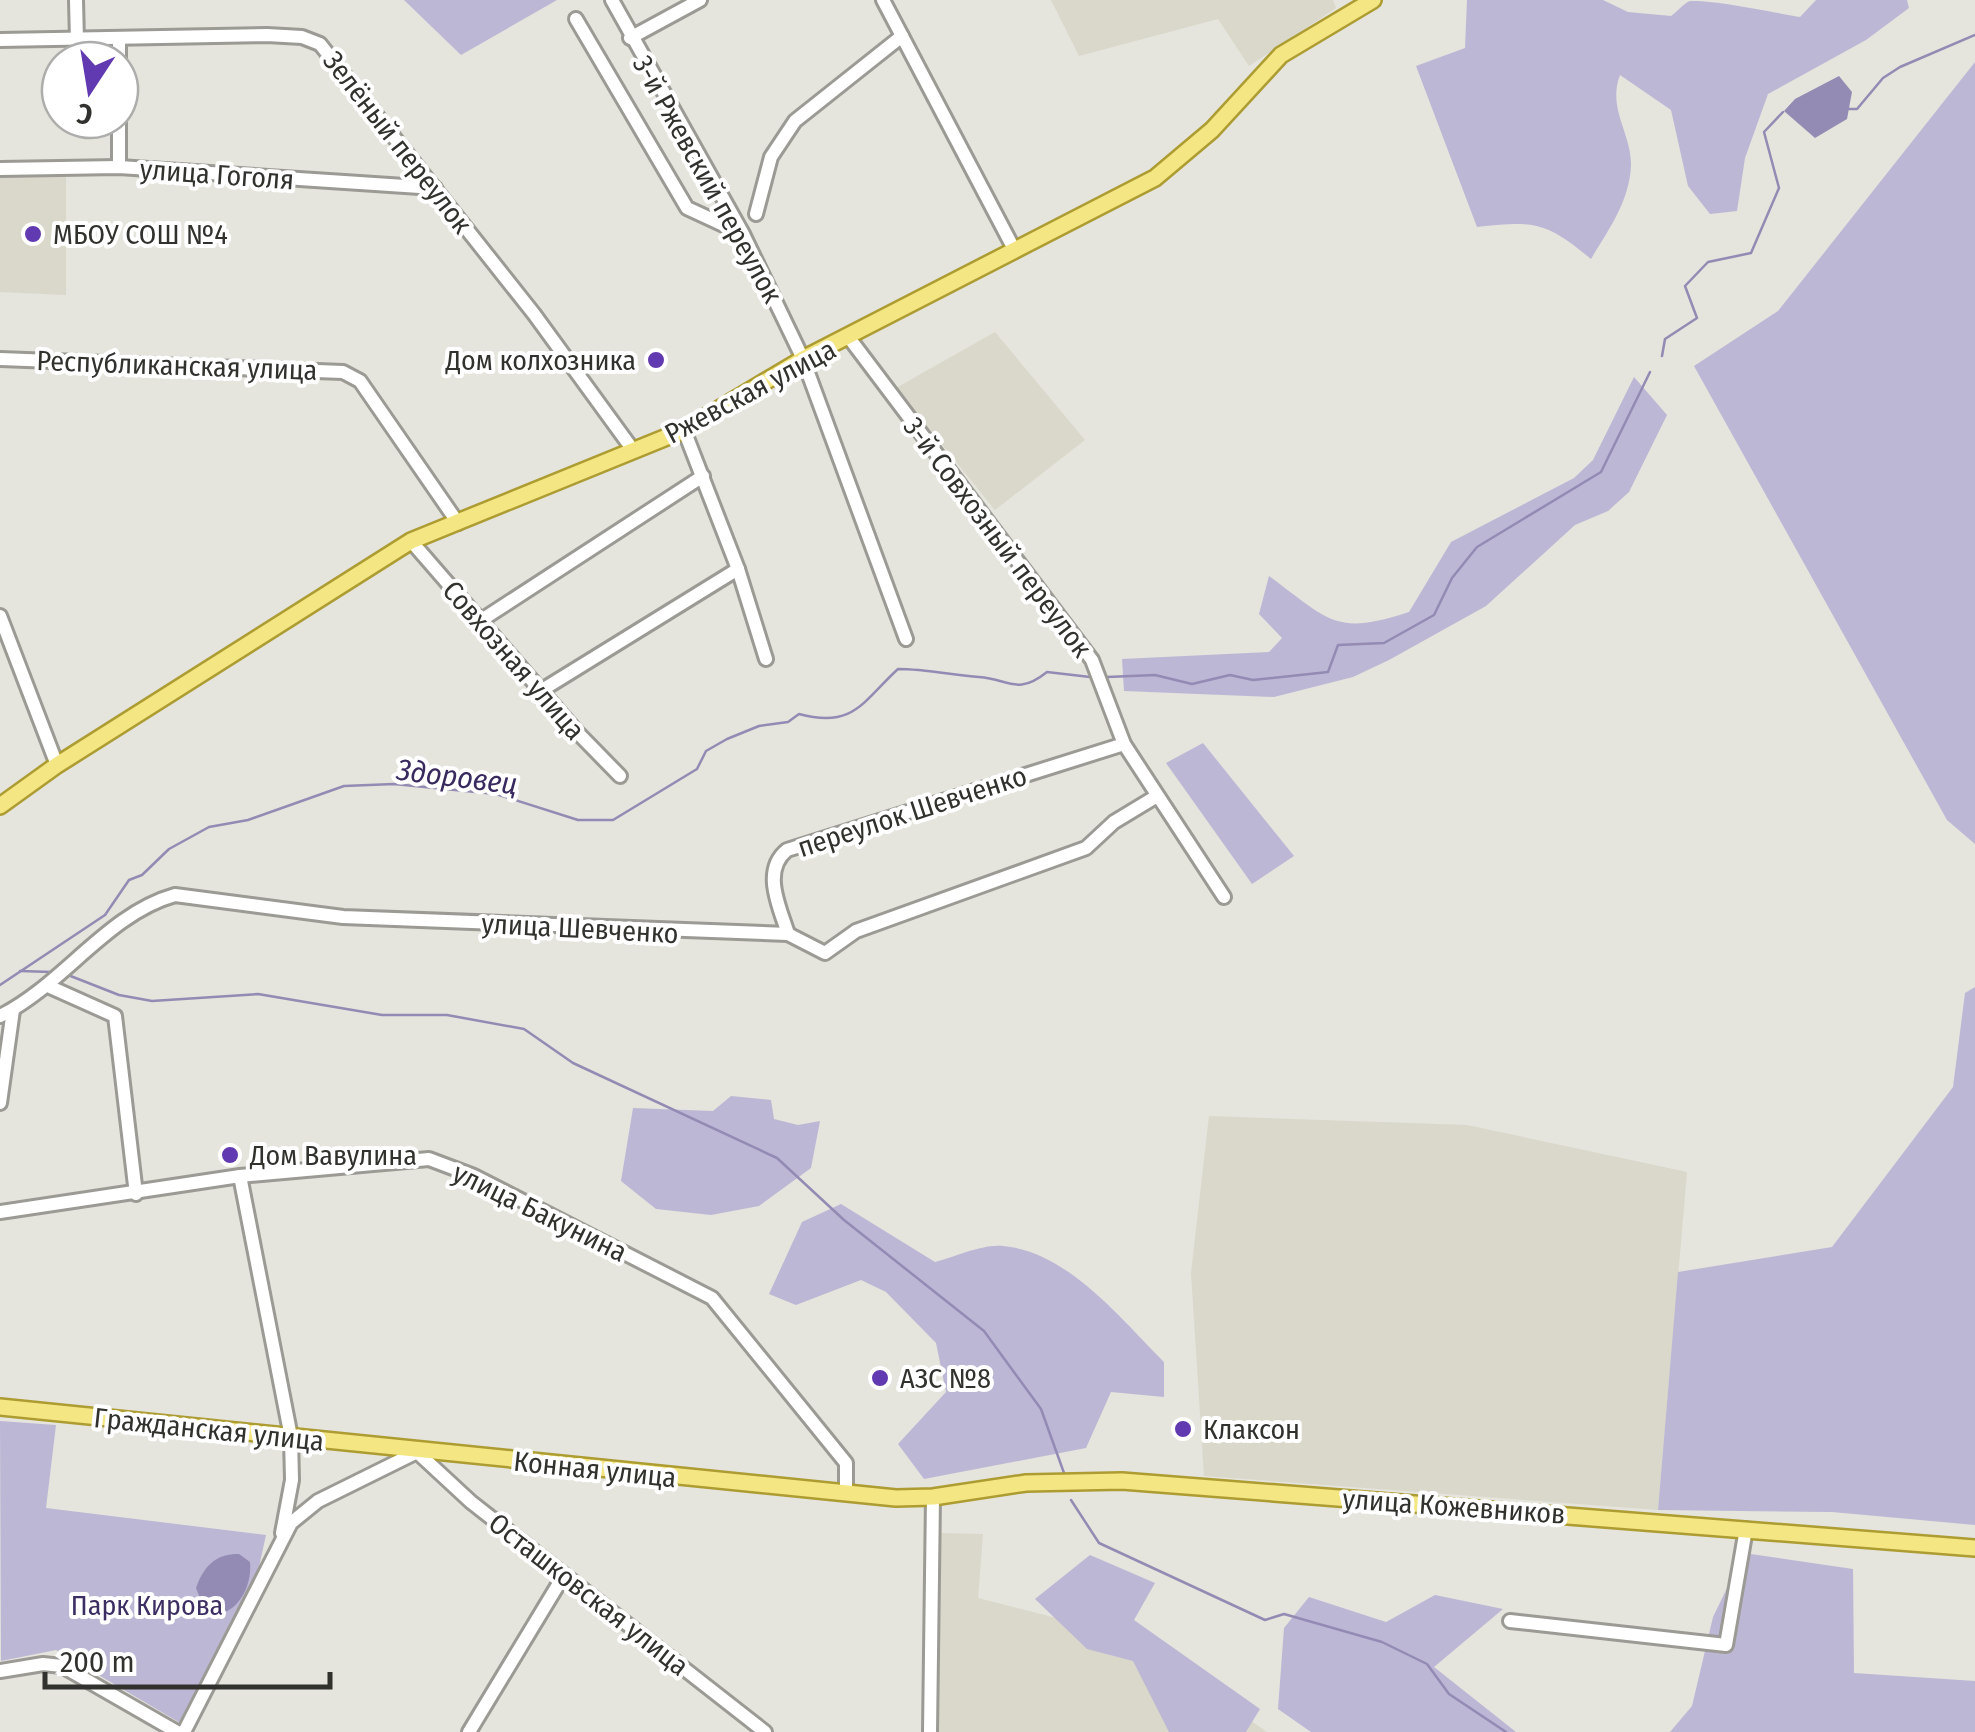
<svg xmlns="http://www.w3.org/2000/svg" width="1975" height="1732" font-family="'Fira Sans Condensed',sans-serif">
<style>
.built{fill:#dad8ca}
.green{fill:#bdb7d6}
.water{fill:#938bb3}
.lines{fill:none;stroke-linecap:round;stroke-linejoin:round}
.stream{stroke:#938bb3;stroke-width:2.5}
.minor-casing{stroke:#9b9a94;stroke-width:18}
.major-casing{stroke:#ac9c31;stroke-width:20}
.minor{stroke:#fff;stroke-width:12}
.major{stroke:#f5e684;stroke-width:15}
.poi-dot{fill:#6139b1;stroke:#fff;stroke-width:4}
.labels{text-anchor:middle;stroke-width:8;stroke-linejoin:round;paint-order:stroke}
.street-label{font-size:28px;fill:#31312e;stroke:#fff}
.poi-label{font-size:28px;fill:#31312e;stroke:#fff;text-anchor:start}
.park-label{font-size:28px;fill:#3c2e62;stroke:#fff}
.water-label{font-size:30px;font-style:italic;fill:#382a5e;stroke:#fff}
</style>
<rect width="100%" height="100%" fill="#e5e4dd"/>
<g class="built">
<polygon points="1051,0 1333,0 1336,8 1249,66 1218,19 1079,56"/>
<polygon points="0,175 66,176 66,295 0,292"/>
<polygon points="995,332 1085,440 995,510 896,388"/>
<polygon points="1209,1116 1467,1125 1687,1172 1658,1510 1204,1476 1191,1273"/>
<polygon points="940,1533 983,1534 978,1598 1084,1625 1109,1622 1267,1732 935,1732"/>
</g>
<g class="green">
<polygon points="404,0 557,0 461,55"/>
<path d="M1467,0H1603L1628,12L1671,16C1677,12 1684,3 1690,1C1716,0 1771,12 1800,17L1816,0H1907L1909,8L1866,40L1768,94L1745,158L1737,211L1710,214L1688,186L1671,110L1620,75C1607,109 1632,134 1631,166C1629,202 1609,229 1591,259C1545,221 1535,221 1477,227L1416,66L1465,48Z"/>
<polygon points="1975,62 1975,844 1947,820 1694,366 1778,311"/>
<path d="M1634,377L1667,415L1629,492L1608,511L1575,525L1486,606L1389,660L1353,677L1274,697L1124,691L1122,659L1269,652L1282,638L1259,614L1269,576C1328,619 1334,637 1409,612L1451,542L1574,478L1593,460Z"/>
<polygon points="1203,743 1294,856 1252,884 1166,763"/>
<polygon points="1975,987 1975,1525 1832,1512 1658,1510 1678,1272 1832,1247 1953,1087 1965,993"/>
<polygon points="731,1096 771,1100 774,1119 798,1125 820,1121 811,1168 759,1206 711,1215 656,1209 621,1181 633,1108 713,1111"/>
<path d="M841,1204L935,1262C955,1257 982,1244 1003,1246C1067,1251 1121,1319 1164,1362V1397L1111,1392L1086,1448L924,1479L898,1444L946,1392L936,1343L886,1292L861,1280L796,1305L769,1294L802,1222Z"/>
<polygon points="0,1421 56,1425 46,1508 266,1535 257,1576 182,1724 56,1650 1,1661"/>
<polygon points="1744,1553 1853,1569 1854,1673 1975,1681 1975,1732 1670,1732 1692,1706 1713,1617"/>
<polygon points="1090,1555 1155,1583 1134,1620 1260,1709 1246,1732 1169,1732 1133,1661 1087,1649 1035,1599"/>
<polygon points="1435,1595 1503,1609 1434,1667 1516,1732 1311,1732 1278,1709 1284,1628 1309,1597 1386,1622"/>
</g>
<g class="water">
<polygon points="1839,76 1852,92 1847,119 1815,138 1784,111 1795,99"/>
<path d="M239,1554L250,1562C252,1582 242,1606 223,1613L203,1606L196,1588C203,1567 216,1553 239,1554Z"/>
</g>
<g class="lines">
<g class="stream">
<polyline points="1846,109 1857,109 1883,78 1900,67 1975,35"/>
<polyline points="1662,356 1665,339 1697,318 1685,286 1708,262 1751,253 1779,188 1764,132 1783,112"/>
<polyline points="1107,677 1155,675 1192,684 1230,675 1253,680 1328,672 1338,645 1384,643 1434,615 1452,578 1477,547 1601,472 1650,372"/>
<polyline points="20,971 52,972"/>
<polyline points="68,975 119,995 152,1001 258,994 382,1015 447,1015 524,1029 573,1063 777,1158 844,1220 984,1331 1041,1409 1064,1473"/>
<path d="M0,985L105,915L129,880L142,875L169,849L209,827L248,820L344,786L394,784L496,794L578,820H613L697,769L706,751L727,739L759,726L788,722L799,714C854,729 863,701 898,669C925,669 953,675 979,677C1009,679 1017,696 1047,672L1090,677"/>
<polyline points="1071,1500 1099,1543 1265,1620 1284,1614 1382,1642 1427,1664 1449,1694 1506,1732"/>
</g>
<defs>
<g id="minor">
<polyline points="76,0 77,41"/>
<polyline points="612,0 743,234 803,359 906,639"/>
<polyline points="883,0 1015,251"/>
<polyline points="576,19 687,208 741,233"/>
<polyline points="630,38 700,0"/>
<polyline points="0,40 267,35 302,37 320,44 534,314 633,450"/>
<polyline points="119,40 119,60"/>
<polyline points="119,120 119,167"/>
<polyline points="0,169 119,167 435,188"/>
<polyline points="756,214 771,157 795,121 902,36"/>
<polyline points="850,339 1092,660 1124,744 1224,897"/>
<polyline points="0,359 343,372 360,381 458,523"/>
<polyline points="684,430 738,569 766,659"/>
<polyline points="411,541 575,730 620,776"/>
<polyline points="0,616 57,765"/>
<polyline points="480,621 703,476"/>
<polyline points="542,690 738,569"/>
<path d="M788,934C780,908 761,871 787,850L1124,744"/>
<polyline points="48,986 115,1016 136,1194"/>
<path d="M0,1016C63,985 107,914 175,895L343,917L788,934L825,953L856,931L1086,848L1114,822L1157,796"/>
<polyline points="0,1103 13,1010"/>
<polyline points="240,1176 291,1437 292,1480 282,1533"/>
<polyline points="0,1212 240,1176 429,1159 474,1176 712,1298 846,1463 846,1493"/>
<polyline points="1510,1621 1726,1645 1746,1529"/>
<polyline points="0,1671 43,1664 62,1666 177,1732"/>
<polyline points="184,1732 291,1523 318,1501 417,1452 471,1502 765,1732"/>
<polyline points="469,1732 564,1575"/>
<polyline points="930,1732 933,1497"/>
</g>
<g id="major">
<polyline points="0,806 57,765 411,541 684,430 803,359 1155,178 1212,130 1281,55 1373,0"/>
<polyline points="0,1407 896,1498 933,1497 1026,1483 1122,1481 1975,1548"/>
</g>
</defs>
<use href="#minor" class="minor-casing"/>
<use href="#major" class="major-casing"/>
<use href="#minor" class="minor"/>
<use href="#major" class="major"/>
</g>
<g class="poi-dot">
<circle cx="33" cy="234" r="10"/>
<circle cx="656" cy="360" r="10"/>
<circle cx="230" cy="1155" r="10"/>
<circle cx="880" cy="1378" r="10"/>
<circle cx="1183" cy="1429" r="10"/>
</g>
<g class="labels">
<g class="street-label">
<text transform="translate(398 142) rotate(52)" y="10">Зелёный переулок</text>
<text transform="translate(217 174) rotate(4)" y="10">улица Гоголя</text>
<text transform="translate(708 179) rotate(61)" y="10">3-й Ржевский переулок</text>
<text transform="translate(177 365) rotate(2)" y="10">Республиканская улица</text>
<text transform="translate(750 391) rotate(-28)" y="10">Ржевская улица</text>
<text transform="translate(998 537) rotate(53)" y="10">3-й Совхозный переулок</text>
<text transform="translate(514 660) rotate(49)" y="10">Совхозная улица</text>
<text transform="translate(912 811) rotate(-18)" y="10">переулок Шевченко</text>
<text transform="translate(580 928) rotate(3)" y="10">улица Шевченко</text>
<text transform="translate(540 1212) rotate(26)" y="10">улица Бакунина</text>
<text transform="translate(209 1429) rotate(6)" y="10">Гражданская улица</text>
<text transform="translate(595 1469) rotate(6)" y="10">Конная улица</text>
<text transform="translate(1454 1506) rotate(4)" y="10">улица Кожевников</text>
<text transform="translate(589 1594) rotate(38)" y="10">Осташковская улица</text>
</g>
<g class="poi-label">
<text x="53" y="244">МБОУ СОШ №4</text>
<text x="636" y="370" text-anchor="end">Дом колхозника</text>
<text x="250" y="1165">Дом Вавулина</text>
<text x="900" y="1388">АЗС №8</text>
<text x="1203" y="1439">Клаксон</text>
</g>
<g class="park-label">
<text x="147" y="1615">Парк Кирова</text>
</g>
<g class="water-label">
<text transform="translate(457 777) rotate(7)" y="10">Здоровец</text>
</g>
</g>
<g transform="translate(90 90) rotate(192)"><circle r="48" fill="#ffffff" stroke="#adadab" stroke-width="2.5"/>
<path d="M0-8L18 38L0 25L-18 38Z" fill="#6139b1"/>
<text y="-15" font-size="28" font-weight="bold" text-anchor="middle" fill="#31312e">С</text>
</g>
<path d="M45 1672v15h285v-15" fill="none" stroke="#31312e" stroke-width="5"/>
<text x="60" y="1672" font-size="30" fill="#31312e" stroke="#ffffff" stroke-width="8" paint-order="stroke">200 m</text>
</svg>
